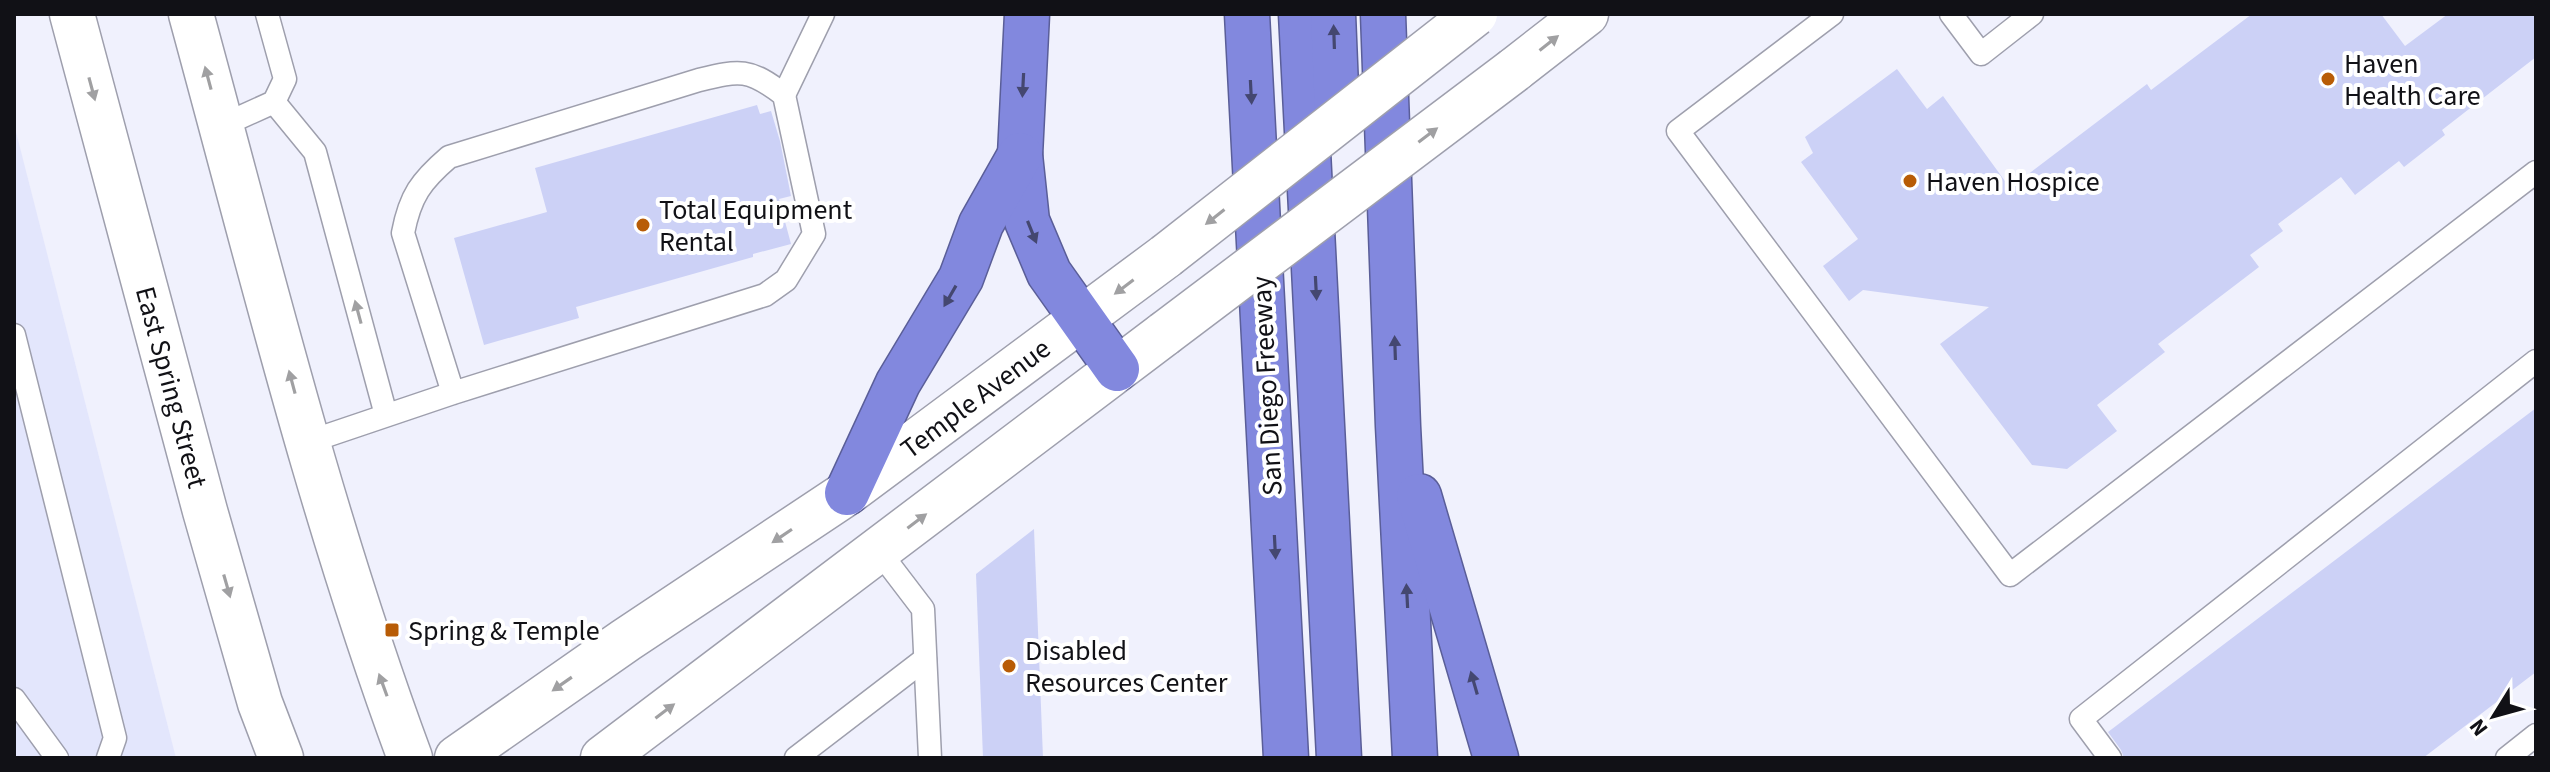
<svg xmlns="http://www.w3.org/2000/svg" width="2550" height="772" font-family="'Source Sans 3',sans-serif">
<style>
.built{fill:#e3e6fc}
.building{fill:#ccd1f6}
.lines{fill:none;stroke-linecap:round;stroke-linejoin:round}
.service-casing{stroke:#9e9fad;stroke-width:25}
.secondary-casing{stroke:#9e9fad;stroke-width:47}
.motorway-casing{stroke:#5a5e98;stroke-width:47}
.service{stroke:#fff;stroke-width:22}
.secondary{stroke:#fff;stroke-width:44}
.motorway{stroke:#8288de;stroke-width:44}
.secondary-bridge-casing{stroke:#9e9fad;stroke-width:47;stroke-linecap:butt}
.secondary-bridge{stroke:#fff;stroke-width:44}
.oneway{fill:#444770}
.oneway2{fill:#a0a0a2}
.poi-dot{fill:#b85c06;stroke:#fff;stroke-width:3}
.labels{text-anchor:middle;stroke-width:8;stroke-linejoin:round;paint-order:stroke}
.poi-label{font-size:28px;fill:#111116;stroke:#fff;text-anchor:start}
.street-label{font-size:28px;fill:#111116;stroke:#fff}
</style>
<rect width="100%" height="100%" fill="#f0f1fd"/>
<polygon class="built" points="14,124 176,758 14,758"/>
<g class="building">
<polygon points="2252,14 2381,14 2405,46 2448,14 2536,14 2536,57 2442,130 2445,135 2404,167 2399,161 2355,195 2341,177 2278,224 2283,231 2250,255 2259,267 2158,344 2165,352 2097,405 2117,431 2067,469 2032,465 1940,344 1989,307 1863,290 1849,301 1823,266 1858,239 1801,162 1813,153 1805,137 1897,69 1927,109 1943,96 2010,188 2147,84 2151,90"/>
<polygon points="757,105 760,114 771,111 780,141 791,196 779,199 791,244 753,254 753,257 576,307 579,318 484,345 454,238 547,212 535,168"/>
<polygon points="2536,408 2536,672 2423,758 2124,758 2121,750 2108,732"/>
<polygon points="1034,529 1043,758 983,758 976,574"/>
</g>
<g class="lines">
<defs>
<g id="service">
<polyline points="1832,14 1678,131 2010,575 2536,172"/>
<polyline points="1951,14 1981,54 2032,14"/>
<polyline points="784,95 823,14"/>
<polyline points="274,102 315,152 386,415"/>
<polyline points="221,126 274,102 285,79 267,14"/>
<polyline points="14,335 115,738 108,758"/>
<path d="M308,442L453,393L765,295L786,280L814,234L784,95C749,68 740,70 699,80L449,157C421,181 410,196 403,233L453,393"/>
<polyline points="878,550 923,609 930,758"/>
<polyline points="14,699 57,758"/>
<polyline points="796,758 925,659"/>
<polyline points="2110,758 2081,719 2536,361"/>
<polyline points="2507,758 2536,735"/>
</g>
<g id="secondary">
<polyline points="72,14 205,511 260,703 281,758"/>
<path d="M191,14C259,263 320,515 410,758"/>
<polyline points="1514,70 1586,14"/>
<polyline points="457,758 626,640 847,493 1166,256"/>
<polyline points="603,758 1164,334"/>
</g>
<g id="motorway">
<polyline points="1027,14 1020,155 1027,221 1049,273 1117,369"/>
<polyline points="1247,14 1286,758"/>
<polyline points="1301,14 1339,758"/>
<polyline points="1333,14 1337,112"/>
<polyline points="1383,14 1398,426 1415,758"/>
<polyline points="847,493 898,383 961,278 981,224 1020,155"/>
<polyline points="1419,496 1496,758"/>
</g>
</defs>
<use href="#service" class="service-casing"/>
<use href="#secondary" class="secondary-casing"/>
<use href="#motorway" class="motorway-casing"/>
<use href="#service" class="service"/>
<use href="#secondary" class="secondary"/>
<use href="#motorway" class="motorway"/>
<defs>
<g id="secondary-bridge">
<polyline points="1166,256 1475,14"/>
<polyline points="1164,334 1514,70"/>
</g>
</defs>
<use href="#secondary-bridge" class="secondary-bridge-casing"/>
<use href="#secondary-bridge" class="secondary-bridge"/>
</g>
<defs><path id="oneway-solid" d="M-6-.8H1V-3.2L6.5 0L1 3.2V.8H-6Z" transform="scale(2)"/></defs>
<g class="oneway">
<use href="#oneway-solid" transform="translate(1334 37) rotate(-92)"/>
<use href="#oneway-solid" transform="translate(1023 85) rotate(93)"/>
<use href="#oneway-solid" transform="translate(1251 92) rotate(87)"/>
<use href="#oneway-solid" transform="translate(1032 232) rotate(68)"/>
<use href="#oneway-solid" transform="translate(1316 288) rotate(87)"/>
<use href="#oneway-solid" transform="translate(950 296) rotate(120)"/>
<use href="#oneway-solid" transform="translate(1395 348) rotate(-92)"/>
<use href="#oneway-solid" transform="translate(1275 547) rotate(87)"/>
<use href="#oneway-solid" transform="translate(1407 596) rotate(-93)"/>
<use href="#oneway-solid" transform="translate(1474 683) rotate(-106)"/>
</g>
<g class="oneway2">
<use href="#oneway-solid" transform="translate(1549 43) rotate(-38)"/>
<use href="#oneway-solid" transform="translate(208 78) rotate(-105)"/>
<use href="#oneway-solid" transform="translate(92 89) rotate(75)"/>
<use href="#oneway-solid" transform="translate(1428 135) rotate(-37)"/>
<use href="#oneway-solid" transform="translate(1215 217) rotate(142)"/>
<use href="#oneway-solid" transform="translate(1124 287) rotate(143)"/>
<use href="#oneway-solid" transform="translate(358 312) rotate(-105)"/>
<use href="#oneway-solid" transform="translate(292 382) rotate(-105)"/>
<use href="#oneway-solid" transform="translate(917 521) rotate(-37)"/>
<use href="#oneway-solid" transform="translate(782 536) rotate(146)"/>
<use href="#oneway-solid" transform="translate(227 586) rotate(74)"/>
<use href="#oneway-solid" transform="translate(562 684) rotate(145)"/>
<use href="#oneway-solid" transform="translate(383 685) rotate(-110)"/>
<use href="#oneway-solid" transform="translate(665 711) rotate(-37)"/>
</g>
<g class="poi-dot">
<circle cx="2328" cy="79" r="8"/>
<circle cx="1910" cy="181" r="8"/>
<circle cx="643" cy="225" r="8"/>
<rect x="384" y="622" width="16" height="16" rx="4"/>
<circle cx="1009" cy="666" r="8"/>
</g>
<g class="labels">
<g class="poi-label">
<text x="2344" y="73">Haven<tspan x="2344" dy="32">Health Care</tspan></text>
<text x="1926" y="191">Haven Hospice</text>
<text x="659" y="219">Total Equipment<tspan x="659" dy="32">Rental</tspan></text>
<text x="408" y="640">Spring &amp; Temple</text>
<text x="1025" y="660">Disabled<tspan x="1025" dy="32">Resources Center</tspan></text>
</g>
<g class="street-label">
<text transform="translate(1266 386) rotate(-93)" y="10">San Diego Freeway</text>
<text transform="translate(172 387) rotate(75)" y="10">East Spring Street</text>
<text transform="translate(975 398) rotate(-37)" y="10">Temple Avenue</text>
</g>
</g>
<rect width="2550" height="772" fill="none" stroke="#111116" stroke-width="32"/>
<g transform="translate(2494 716) rotate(233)" stroke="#ffffff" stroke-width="6" paint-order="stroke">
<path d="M0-6L14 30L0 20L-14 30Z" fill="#111116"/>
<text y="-12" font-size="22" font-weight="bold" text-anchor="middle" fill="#111116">N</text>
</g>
</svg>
